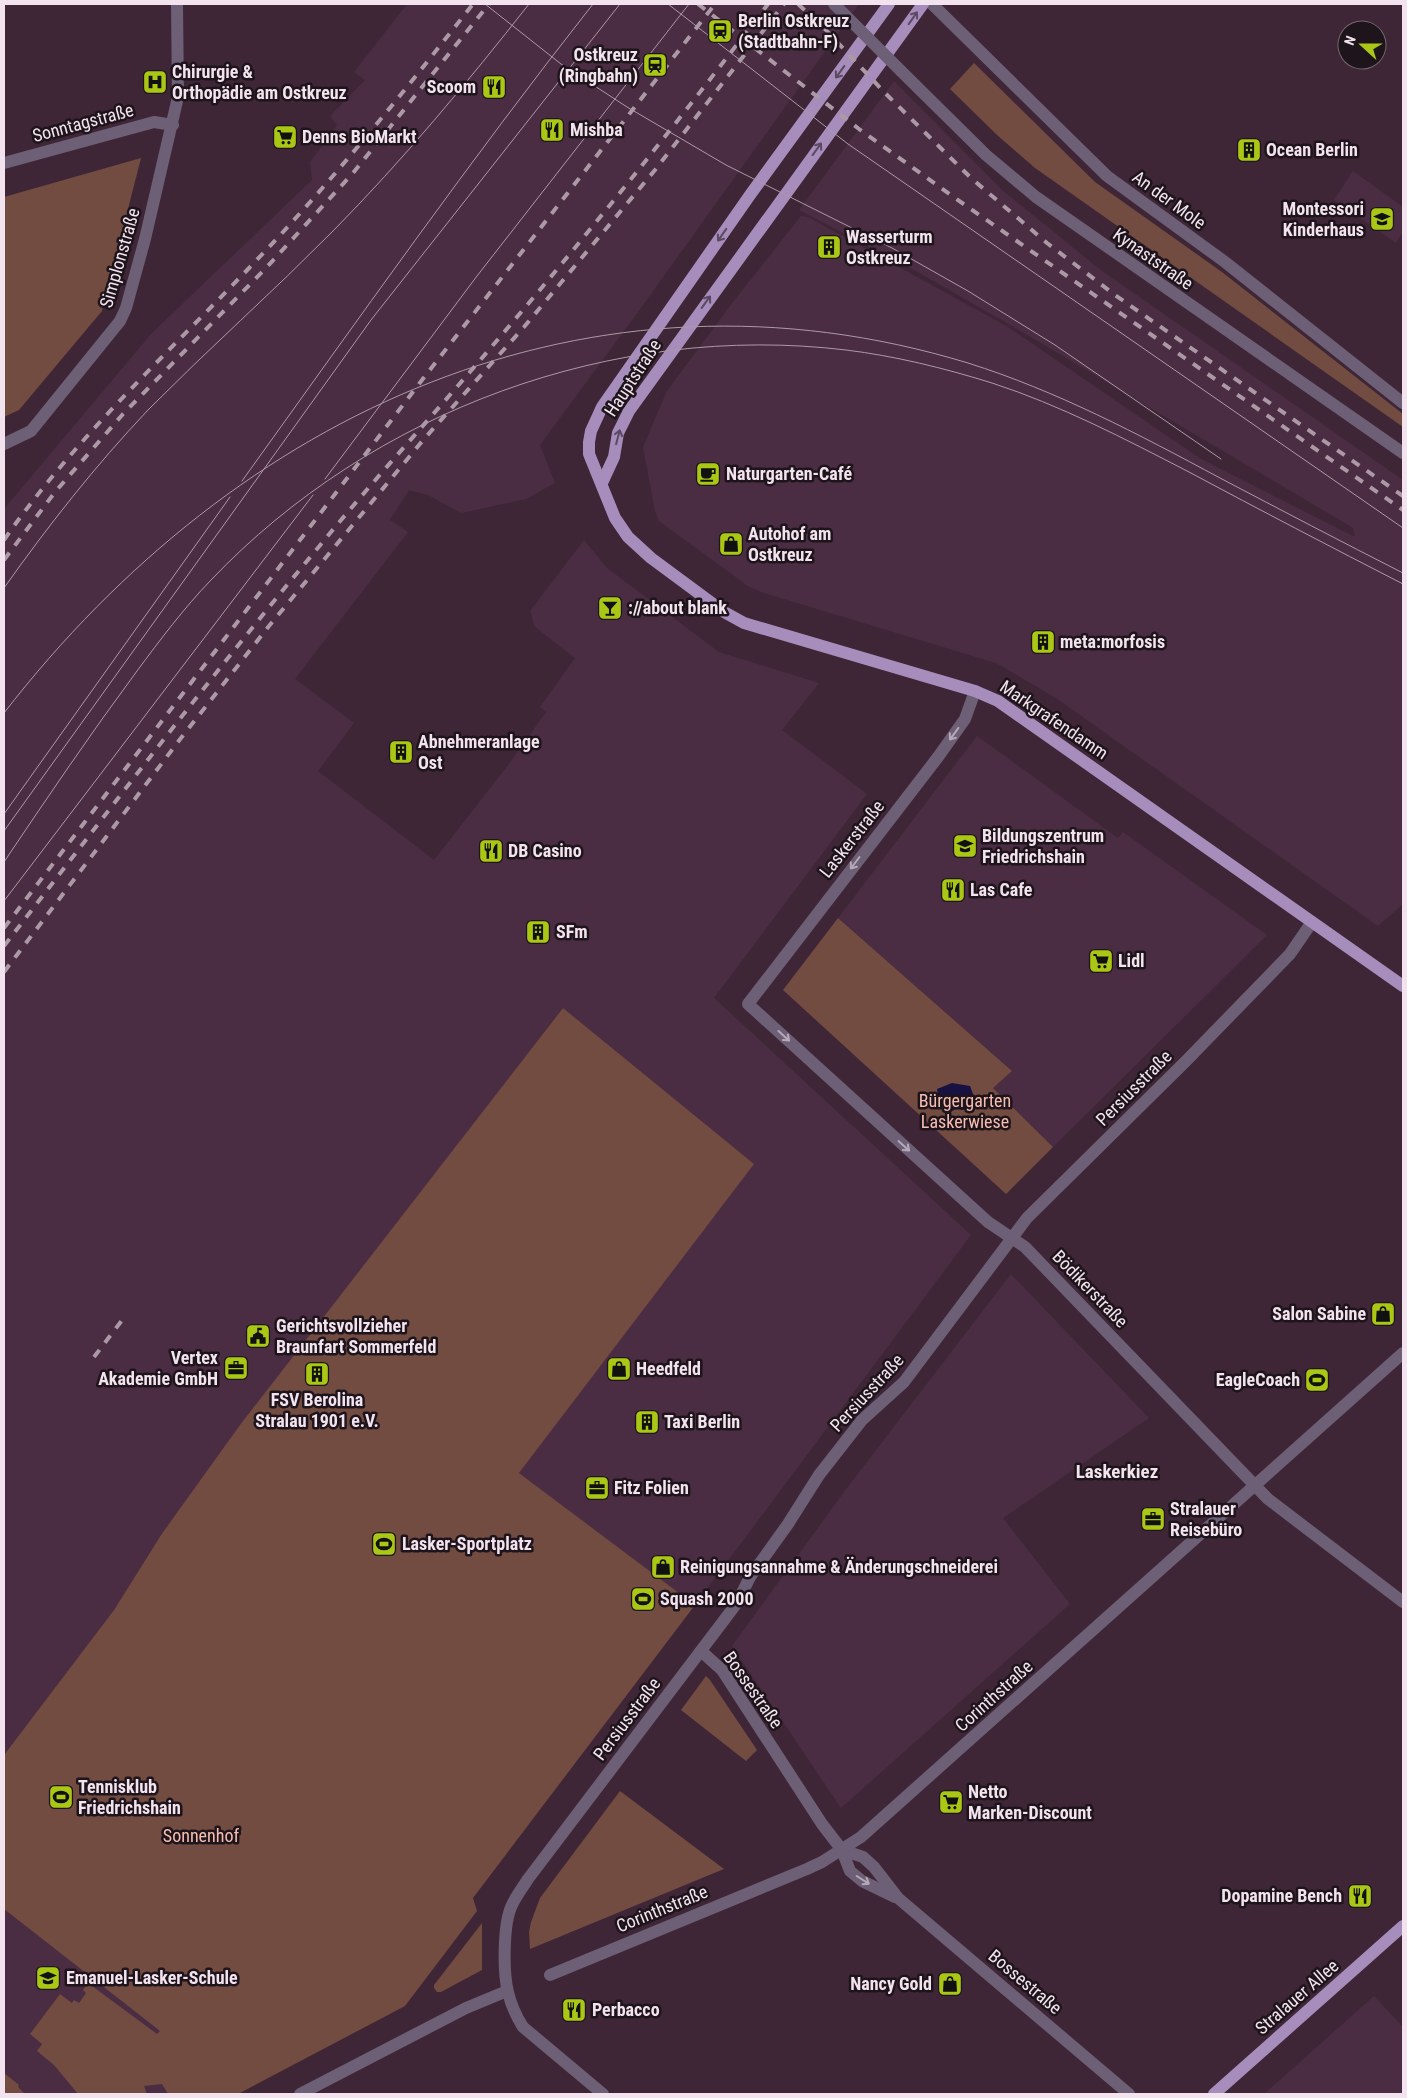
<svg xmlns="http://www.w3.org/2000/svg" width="1407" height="2098" font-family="'Roboto Condensed',sans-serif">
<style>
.built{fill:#4b2d43}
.green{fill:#724b41}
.water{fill:#171242}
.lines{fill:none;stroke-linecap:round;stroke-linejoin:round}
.minor{stroke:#6c5f76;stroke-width:12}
.major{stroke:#a78dbc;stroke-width:12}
.tram{stroke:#ac99a6;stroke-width:1}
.rail{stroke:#ac99a6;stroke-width:4;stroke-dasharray:9 9;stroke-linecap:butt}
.minor-bridge{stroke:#6c5f76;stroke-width:12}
.oneway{stroke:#5c4a63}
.oneway2{stroke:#b6a8b8}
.labels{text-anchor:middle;stroke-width:5;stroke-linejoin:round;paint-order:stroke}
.poi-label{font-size:18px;font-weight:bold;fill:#f3e3ee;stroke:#1e141b;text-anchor:start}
.street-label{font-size:18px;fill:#f3e3ee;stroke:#1e141b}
.park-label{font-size:18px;fill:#f7beaf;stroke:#1e141b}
.neighbourhood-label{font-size:19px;font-weight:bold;fill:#f3e3ee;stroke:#1e141b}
</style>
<rect width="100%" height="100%" fill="#3e2637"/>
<g class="built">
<polygon points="407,4 859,4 638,312 540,445 555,483 526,499 461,513 428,495 409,490 390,520 408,532 295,679 354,723 318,771 434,860 509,764 546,712 540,707 575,658 535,627 530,611 584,540 607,568 719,652 819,683 782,730 867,794 714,998 971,1235 695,1605 519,1473 753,1164 563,1008 161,1535 114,1610 4,1755 4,509 151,334 312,180 310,162 337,125 330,116 365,80 354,72"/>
<polygon points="894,81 1002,190 1102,271 1403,480 1403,904 1378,926 1056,698 996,663 764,593 748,586 659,521 655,511 643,447 667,391 733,302 801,216 808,217 1008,327 1201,459 1355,537 1353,528 1024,333 916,271 799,210"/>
<polygon points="1353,171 1403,207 1403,232 1396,243 1334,200"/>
<polygon points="977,736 1118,838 1123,832 1267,935 1053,1147 992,1087 1012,1071 838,918"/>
<polygon points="1011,1274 1149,1418 1003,1518 1070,1604 841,1808 732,1646 847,1488"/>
<polygon points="4,1909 163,2033 156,2070 168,2094 4,2094"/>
<polygon points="1374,1996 1403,2027 1403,2094 1264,2094"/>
</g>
<g class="green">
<polygon points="974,63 1095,182 1222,272 1403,414 1403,427 1035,168 997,135 950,89"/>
<polygon points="141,158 102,311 19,410 4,417 4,197"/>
<polygon points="838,918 1012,1071 993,1088 1053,1147 1006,1194 783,990"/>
<polygon points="563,1008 754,1164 519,1473 695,1605 473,1898 477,1911 405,2006 238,2094 168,2094 162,2084 144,2086 147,2094 78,2094 54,2065 37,2051 42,2044 30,2034 60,1994 72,2003 74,2000 79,2003 86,1993 83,1990 88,1983 157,2034 160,2031 4,1909 4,1755 114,1610 161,1535 240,1425"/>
<polygon points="706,1676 710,1680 757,1750 746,1761 681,1710"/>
<polygon points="620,1791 724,1869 530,1949 529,1932 531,1922 540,1898"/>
<polygon points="482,1923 482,1970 441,1992 437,1992 434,1988 434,1985"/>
<polygon points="4,2073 19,2085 18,2087 25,2094 4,2094"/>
</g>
<polygon class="water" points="952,1083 970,1086 976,1102 963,1110 956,1109 950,1112 939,1104 937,1089"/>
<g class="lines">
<g class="minor">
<polyline points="932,4 1107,176 1225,262 1403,403"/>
<polyline points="901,71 986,155 1036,197 1403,453"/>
<polyline points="4,163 154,122 173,125"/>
<polyline points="4,444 31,431 120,321 126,308 145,239 178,97 177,4"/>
<polyline points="975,691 965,719 938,757 748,1004 988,1222 1025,1247 1268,1499 1403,1602"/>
<polyline points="701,1651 722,1670 822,1824 842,1850 850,1871 862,1881 895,1897"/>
<polyline points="842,1850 863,1857 874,1867 898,1898 1129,2094"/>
<polyline points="550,1975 807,1869 822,1862 861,1837 1403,1353"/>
<polyline points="300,2094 466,2008 507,1991"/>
<path d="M603,2094L523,2027C516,2016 511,2005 508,1992C503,1972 503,1923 512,1905C516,1896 523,1887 528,1879L737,1603L750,1577L788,1524L819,1475L862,1420L904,1382L1027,1218L1186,1061L1290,954L1312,922"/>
</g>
<g class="major">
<polyline points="889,4 750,195 602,407 591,431 589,442 589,454 615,518 628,537 651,558 724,612 744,623 975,691 998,701 1403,986"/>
<polyline points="602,483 614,457 618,433 629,411 923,4"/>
<polyline points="1214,2094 1403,1926"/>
</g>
<g class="tram">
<polyline points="485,4 561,64 627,107 726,165 892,248 968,291 1055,345 1221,459"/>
<polyline points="668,4 848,144 1403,528"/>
<polyline points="325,479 477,276 689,4"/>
<path d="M242,481C357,321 471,159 593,4"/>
<path d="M4,588C48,526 95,466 148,410C208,349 273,292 333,231C403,160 467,83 529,4"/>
<path d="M4,713C237,412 590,248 968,363C1057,391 1138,434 1220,478C1281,510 1342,542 1403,573"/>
<polyline points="4,814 230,497"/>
<polyline points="4,831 371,320 620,4"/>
<path d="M4,862C47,798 91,733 137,671C160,640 184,608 211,580C372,411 613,322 846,350C895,356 944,368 992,383C1060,405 1125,439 1189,472C1260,510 1331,547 1403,584"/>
<polyline points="4,901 313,495"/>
</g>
<g class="rail">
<polyline points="698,4 859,129 955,198 1403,510"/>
<polyline points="798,4 825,29 885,93 971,178 1047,243 1115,295 1403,496"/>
<path d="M4,540C75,438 166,355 251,266C331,183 402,94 473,4"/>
<polyline points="4,560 55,492 123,414 266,268 353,173 489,4"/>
<polyline points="4,928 422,380 715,4"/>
<path d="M4,946C107,813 209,678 317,549C366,489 418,432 469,373C573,253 672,130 768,4"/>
<polyline points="4,972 181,738 269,626 424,439 524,327 655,170 784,4"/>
<polyline points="94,1357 126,1315"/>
</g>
<polyline class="minor-bridge" points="834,4 901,71"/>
</g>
<defs><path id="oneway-shaft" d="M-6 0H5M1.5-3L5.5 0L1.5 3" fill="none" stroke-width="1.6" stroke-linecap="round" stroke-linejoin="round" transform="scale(1.25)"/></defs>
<g class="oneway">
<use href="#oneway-shaft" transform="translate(913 18) rotate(-55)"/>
<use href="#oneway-shaft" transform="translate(840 72) rotate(126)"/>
<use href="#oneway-shaft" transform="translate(817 149) rotate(-54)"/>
<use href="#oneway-shaft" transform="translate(722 235) rotate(125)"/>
<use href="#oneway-shaft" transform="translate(706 302) rotate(-54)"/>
<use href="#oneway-shaft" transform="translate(618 437) rotate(-75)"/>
</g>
<g class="oneway2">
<use href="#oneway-shaft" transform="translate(954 734) rotate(126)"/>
<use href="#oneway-shaft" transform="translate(855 863) rotate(127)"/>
<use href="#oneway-shaft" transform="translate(784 1036) rotate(42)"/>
<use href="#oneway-shaft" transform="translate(904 1146) rotate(42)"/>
<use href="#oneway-shaft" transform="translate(863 1880) rotate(32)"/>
</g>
<defs>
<symbol id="station-square" viewBox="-11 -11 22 22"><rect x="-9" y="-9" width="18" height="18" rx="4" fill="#abc716" stroke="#1e141b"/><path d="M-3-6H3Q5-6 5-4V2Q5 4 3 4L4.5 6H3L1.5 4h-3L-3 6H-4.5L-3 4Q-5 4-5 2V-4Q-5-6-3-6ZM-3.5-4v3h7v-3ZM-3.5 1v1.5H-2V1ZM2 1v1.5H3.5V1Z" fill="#111"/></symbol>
<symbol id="hospital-square" viewBox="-11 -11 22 22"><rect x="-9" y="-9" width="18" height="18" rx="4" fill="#abc716" stroke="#1e141b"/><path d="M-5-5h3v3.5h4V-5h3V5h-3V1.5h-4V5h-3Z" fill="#111"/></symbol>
<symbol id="restaurant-square" viewBox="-11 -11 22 22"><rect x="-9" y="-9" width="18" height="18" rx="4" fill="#abc716" stroke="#1e141b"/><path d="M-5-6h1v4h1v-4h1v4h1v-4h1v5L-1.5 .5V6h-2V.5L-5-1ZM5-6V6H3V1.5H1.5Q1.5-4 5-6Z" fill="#111"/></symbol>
<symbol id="supermarket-square" viewBox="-11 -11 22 22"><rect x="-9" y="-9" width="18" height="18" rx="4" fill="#abc716" stroke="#1e141b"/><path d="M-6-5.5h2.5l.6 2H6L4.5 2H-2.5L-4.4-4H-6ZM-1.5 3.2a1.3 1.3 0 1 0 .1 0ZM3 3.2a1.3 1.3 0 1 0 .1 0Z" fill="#111"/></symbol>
<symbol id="building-square" viewBox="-11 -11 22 22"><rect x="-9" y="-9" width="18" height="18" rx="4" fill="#abc716" stroke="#1e141b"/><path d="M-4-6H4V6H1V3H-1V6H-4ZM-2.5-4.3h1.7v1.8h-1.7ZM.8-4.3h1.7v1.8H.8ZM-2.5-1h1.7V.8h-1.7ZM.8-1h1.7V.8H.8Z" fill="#111"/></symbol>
<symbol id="school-square" viewBox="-11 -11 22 22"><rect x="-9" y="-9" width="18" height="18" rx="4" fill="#abc716" stroke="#1e141b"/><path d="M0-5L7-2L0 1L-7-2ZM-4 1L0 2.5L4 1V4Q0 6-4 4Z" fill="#111"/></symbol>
<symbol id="cafe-square" viewBox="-11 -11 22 22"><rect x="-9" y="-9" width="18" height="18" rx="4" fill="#abc716" stroke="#1e141b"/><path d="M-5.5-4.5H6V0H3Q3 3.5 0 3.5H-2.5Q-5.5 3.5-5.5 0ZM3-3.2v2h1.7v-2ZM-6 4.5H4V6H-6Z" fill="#111"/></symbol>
<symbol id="shop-square" viewBox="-11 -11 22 22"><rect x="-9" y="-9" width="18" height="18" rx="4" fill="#abc716" stroke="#1e141b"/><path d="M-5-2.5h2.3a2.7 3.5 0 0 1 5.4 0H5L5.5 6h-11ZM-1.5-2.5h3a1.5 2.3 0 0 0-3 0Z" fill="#111"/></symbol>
<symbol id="bar-square" viewBox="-11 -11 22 22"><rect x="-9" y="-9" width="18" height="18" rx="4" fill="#abc716" stroke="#1e141b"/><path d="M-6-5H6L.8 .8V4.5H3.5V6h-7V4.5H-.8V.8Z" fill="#111"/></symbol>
<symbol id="university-square" viewBox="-11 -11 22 22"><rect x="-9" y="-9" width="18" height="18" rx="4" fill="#abc716" stroke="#1e141b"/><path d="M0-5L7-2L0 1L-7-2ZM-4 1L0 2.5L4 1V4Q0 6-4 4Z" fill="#111"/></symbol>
<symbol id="civic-square" viewBox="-11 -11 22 22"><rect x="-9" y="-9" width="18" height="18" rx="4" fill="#abc716" stroke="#1e141b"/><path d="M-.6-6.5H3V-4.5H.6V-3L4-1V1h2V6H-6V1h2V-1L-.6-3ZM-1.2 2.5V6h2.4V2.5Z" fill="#111"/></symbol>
<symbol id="office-square" viewBox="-11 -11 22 22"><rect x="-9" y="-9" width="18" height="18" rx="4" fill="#abc716" stroke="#1e141b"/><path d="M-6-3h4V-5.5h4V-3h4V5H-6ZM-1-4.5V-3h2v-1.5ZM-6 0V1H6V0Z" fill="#111"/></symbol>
<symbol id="stadium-square" viewBox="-11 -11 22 22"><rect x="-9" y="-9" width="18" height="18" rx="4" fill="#abc716" stroke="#1e141b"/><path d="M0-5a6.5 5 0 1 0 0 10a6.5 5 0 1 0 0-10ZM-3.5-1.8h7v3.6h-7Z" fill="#111"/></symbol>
</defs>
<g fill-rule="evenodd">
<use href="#station-square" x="706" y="17" width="28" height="28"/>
<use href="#station-square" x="641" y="51" width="28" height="28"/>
<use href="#hospital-square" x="141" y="68" width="28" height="28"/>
<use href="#restaurant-square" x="480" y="73" width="28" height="28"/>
<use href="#restaurant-square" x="538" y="116" width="28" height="28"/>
<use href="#supermarket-square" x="271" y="123" width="28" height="28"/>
<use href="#building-square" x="1235" y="136" width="28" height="28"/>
<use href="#school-square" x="1368" y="205" width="28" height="28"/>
<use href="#building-square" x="815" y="233" width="28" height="28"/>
<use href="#cafe-square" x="694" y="460" width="28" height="28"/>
<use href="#shop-square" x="717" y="530" width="28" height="28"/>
<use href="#bar-square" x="596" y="594" width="28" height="28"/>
<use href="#building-square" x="1029" y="628" width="28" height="28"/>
<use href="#building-square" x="387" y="738" width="28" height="28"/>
<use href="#university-square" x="951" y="832" width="28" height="28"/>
<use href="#restaurant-square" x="477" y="837" width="28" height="28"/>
<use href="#restaurant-square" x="939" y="876" width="28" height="28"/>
<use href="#building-square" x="524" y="918" width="28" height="28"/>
<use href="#supermarket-square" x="1087" y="947" width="28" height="28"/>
<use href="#shop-square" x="1369" y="1300" width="28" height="28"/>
<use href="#civic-square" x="244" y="1322" width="28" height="28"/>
<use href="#office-square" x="222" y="1354" width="28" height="28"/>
<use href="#shop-square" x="605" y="1355" width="28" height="28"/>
<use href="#building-square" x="303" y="1360" width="28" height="28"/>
<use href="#stadium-square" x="1303" y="1366" width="28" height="28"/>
<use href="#building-square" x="633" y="1408" width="28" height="28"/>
<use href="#office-square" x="583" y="1474" width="28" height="28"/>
<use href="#office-square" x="1139" y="1505" width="28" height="28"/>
<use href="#stadium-square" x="370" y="1530" width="28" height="28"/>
<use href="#shop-square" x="649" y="1553" width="28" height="28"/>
<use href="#stadium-square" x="629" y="1585" width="28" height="28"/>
<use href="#stadium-square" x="47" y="1783" width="28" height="28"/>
<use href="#supermarket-square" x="937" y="1788" width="28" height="28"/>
<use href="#restaurant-square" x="1346" y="1882" width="28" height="28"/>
<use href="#school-square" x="34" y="1964" width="28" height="28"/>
<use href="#shop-square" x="936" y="1970" width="28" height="28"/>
<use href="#restaurant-square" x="560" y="1996" width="28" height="28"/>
</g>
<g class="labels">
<g class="poi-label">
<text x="738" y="27">Berlin Ostkreuz<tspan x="738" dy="21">(Stadtbahn-F)</tspan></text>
<text x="638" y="61" text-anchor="end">Ostkreuz<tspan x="638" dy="21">(Ringbahn)</tspan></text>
<text x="172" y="78">Chirurgie &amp;<tspan x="172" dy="21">Orthopädie am Ostkreuz</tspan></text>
<text x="476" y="93" text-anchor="end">Scoom</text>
<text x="570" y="136">Mishba</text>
<text x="302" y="143">Denns BioMarkt</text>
<text x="1266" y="156">Ocean Berlin</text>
<text x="1364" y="215" text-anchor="end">Montessori<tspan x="1364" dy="21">Kinderhaus</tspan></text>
<text x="846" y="243">Wasserturm<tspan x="846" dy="21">Ostkreuz</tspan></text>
<text x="726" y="480">Naturgarten-Café</text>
<text x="748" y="540">Autohof am<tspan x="748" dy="21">Ostkreuz</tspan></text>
<text x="628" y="614">://about blank</text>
<text x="1060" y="648">meta:morfosis</text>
<text x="418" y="748">Abnehmeranlage<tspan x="418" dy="21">Ost</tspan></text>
<text x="982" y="842">Bildungszentrum<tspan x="982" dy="21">Friedrichshain</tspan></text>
<text x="508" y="857">DB Casino</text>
<text x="970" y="896">Las Cafe</text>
<text x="556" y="938">SFm</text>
<text x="1118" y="967">Lidl</text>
<text x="1366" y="1320" text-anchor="end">Salon Sabine</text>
<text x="276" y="1332">Gerichtsvollzieher<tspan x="276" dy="21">Braunfart Sommerfeld</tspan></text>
<text x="218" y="1364" text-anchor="end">Vertex<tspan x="218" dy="21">Akademie GmbH</tspan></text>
<text x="636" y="1375">Heedfeld</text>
<text x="1300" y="1386" text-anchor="end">EagleCoach</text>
<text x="317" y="1406" text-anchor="middle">FSV Berolina<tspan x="317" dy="21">Stralau 1901 e.V.</tspan></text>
<text x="664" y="1428">Taxi Berlin</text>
<text x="614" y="1494">Fitz Folien</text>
<text x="1170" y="1515">Stralauer<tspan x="1170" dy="21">Reisebüro</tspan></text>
<text x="402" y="1550">Lasker-Sportplatz</text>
<text x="680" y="1573">Reinigungsannahme &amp; Änderungschneiderei</text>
<text x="660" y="1605">Squash 2000</text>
<text x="78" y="1793">Tennisklub<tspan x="78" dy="21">Friedrichshain</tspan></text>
<text x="968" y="1798">Netto<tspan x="968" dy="21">Marken-Discount</tspan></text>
<text x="1342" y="1902" text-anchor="end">Dopamine Bench</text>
<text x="66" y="1984">Emanuel-Lasker-Schule</text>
<text x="932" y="1990" text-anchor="end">Nancy Gold</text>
<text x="592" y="2016">Perbacco</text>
</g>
<g class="street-label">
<text transform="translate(83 123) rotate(-15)" y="6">Sonntagstraße</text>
<text transform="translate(1169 200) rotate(36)" y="6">An der Mole</text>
<text transform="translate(120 258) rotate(-74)" y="6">Simplonstraße</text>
<text transform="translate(1153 259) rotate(35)" y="6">Kynaststraße</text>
<text transform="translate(633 378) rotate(-57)" y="6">Hauptstraße</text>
<text transform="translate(1054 720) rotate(34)" y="6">Markgrafendamm</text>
<text transform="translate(852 839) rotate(-52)" y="6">Laskerstraße</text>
<text transform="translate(1134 1088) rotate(-45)" y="6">Persiusstraße</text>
<text transform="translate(1090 1289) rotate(46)" y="6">Bödikerstraße</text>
<text transform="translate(867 1393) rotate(-47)" y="6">Persiusstraße</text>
<text transform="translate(753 1690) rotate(55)" y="6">Bossestraße</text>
<text transform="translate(994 1696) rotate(-42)" y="6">Corinthstraße</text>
<text transform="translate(627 1719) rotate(-53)" y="6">Persiusstraße</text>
<text transform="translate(662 1909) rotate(-22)" y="6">Corinthstraße</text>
<text transform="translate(1025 1982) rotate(40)" y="6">Bossestraße</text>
<text transform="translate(1297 1997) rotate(-41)" y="6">Stralauer Allee</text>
</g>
<g class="park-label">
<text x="965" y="1107">Bürgergarten<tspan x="965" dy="21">Laskerwiese</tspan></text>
<text x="201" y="1842">Sonnenhof</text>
</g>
<g class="neighbourhood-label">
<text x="1117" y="1478">Laskerkiez</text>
</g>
</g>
<rect width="1407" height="2098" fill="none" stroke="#f3e3ee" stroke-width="10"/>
<g transform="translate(1362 45) rotate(291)"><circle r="24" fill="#1e141b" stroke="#73676f"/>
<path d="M0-4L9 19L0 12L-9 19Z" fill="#abc716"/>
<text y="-8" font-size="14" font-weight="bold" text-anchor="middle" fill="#f3e3ee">N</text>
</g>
</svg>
